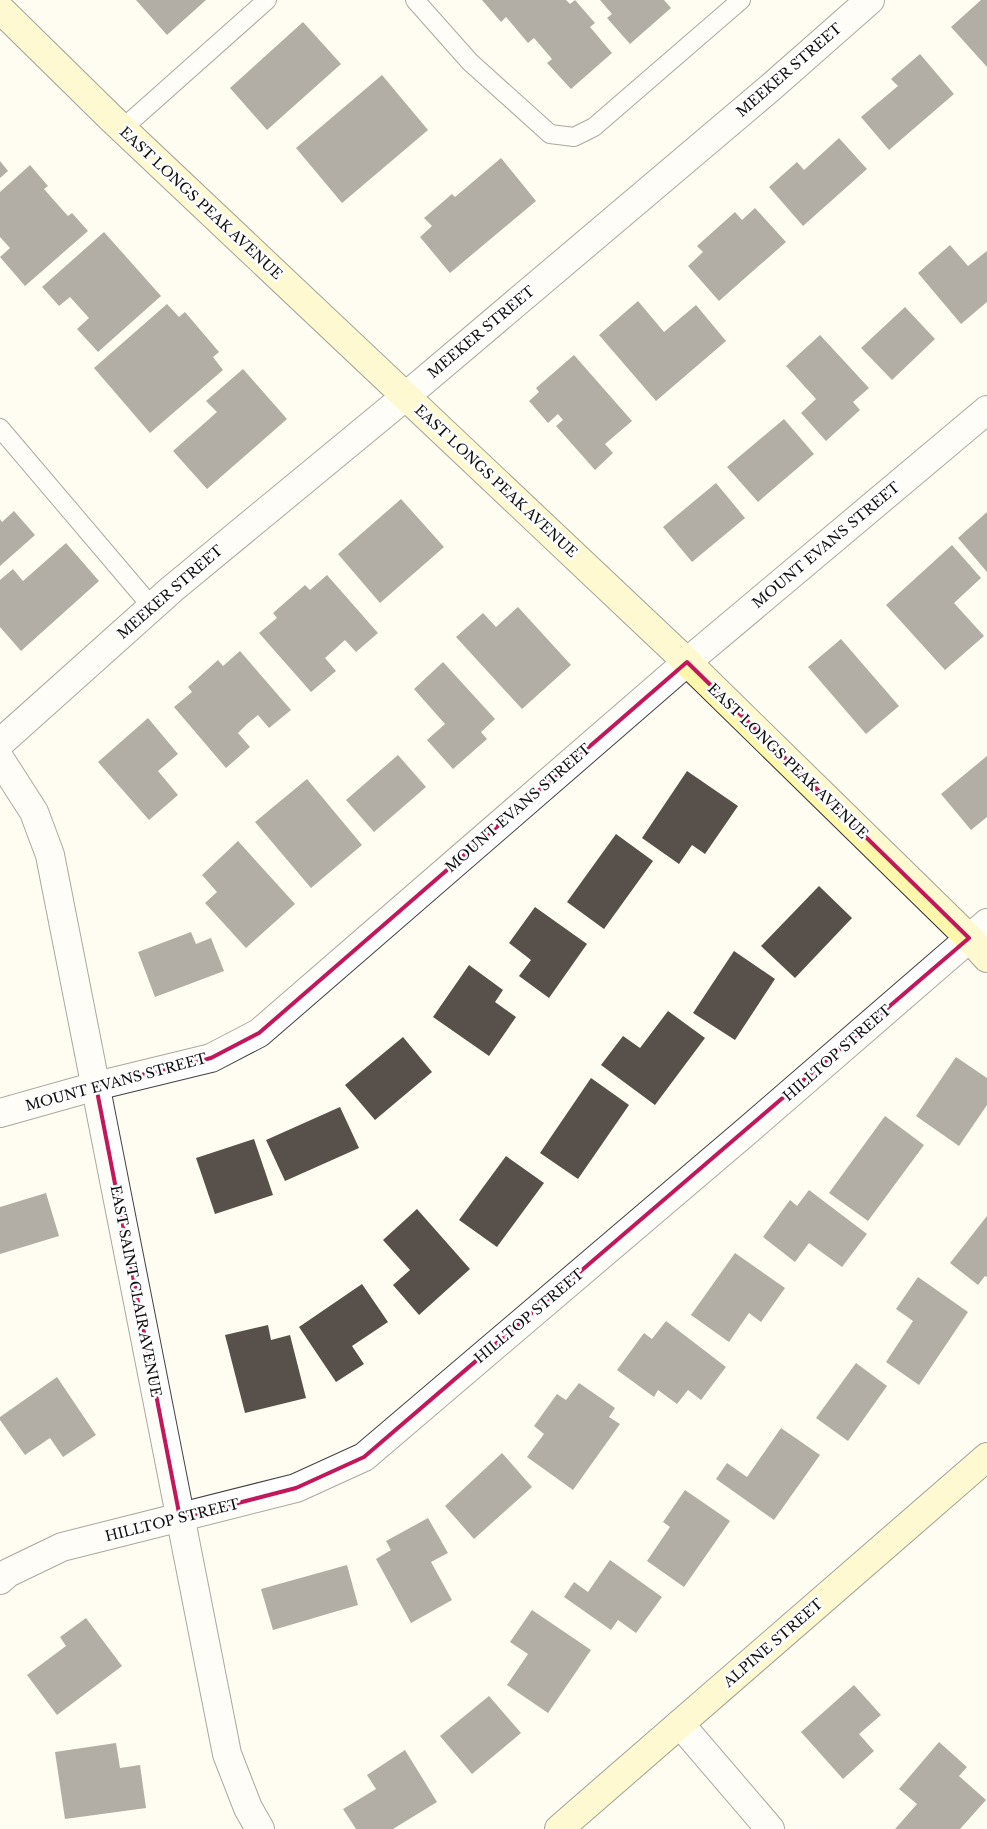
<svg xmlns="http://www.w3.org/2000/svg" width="987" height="1829" font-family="'Libre Baskerville',serif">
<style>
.building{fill:#58504a}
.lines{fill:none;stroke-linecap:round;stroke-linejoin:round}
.lane-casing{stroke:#424242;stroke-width:20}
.street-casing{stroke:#424242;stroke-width:30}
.secondary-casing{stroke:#313131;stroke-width:30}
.lane{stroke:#fff;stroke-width:18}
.street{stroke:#fff;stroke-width:28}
.secondary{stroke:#fff7ac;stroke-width:28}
.marked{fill:none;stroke:#c2185b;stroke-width:4;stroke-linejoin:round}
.labels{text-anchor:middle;stroke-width:5;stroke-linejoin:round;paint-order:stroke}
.street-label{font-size:14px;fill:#0f0f0f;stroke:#fff}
</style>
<rect width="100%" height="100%" fill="#fffcf1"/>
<g class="building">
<polygon points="136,0 206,0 167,35"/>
<polygon points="482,0 566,0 570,4 575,0 595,23 590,27 612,53 571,89 547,63 552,59 534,38 528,43 506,17 501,22"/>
<polygon points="600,0 664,0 671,8 630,44 607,18 612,14"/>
<polygon points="981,0 987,0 987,67 951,27"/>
<polygon points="303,22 341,64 267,130 230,88"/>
<polygon points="920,54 954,94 889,150 861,117 898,86 891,79"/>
<polygon points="382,75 428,130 342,203 296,148"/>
<polygon points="839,138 867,169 803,226 769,187 797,162 804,170"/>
<polygon points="501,158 536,201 450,273 420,237 432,226 424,218 452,194 455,197"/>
<polygon points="0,161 8,171 0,178"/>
<polygon points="30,165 48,186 44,189 59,206 68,216 72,213 88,231 25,286 0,257 10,248 0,237 0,192"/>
<polygon points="755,208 786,242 719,301 688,266 703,252 697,246 735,212 742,220"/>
<polygon points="104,232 161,296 98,352 77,329 89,318 70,297 59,306 42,287"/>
<polygon points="950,245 968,266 987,251 987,302 961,324 918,273"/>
<polygon points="638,301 664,332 696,305 726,341 656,401 599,335"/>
<polygon points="167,304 179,317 185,312 219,352 213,357 223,370 150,433 94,368"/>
<polygon points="905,307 935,339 892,380 861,348"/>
<polygon points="820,335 869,388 853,402 860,410 826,441 801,413 816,399 786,366"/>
<polygon points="574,355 632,421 605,444 613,453 595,470 556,426 563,420 558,414 548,423 529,401 539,392 536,388"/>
<polygon points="243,369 287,419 207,489 173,451 217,412 206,401"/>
<polygon points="784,419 814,454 758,502 727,467"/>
<polygon points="716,483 745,518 692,562 663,527"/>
<polygon points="401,499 444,547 380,603 338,554"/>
<polygon points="14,511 35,535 0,566 0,519 2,522"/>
<polygon points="987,512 987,572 958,538"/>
<polygon points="66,543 99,581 21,651 0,627 0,580 13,569 23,581"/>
<polygon points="952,545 981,578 954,603 984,636 945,670 886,605"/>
<polygon points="327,575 378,633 356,652 345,640 325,658 336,671 311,692 259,633 277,618 273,613 305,585 310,590"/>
<polygon points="518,607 571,665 522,709 456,637 483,613 496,627"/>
<polygon points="841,639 899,706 866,734 808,667"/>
<polygon points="240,651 291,710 269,728 258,715 247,724 238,733 250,747 226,768 174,707 192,692 188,687 218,660 223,666"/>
<polygon points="443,662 495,719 481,732 487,739 453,769 427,740 445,724 414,689"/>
<polygon points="148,718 178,754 158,771 178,795 149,820 98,762"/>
<polygon points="398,755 426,787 374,832 346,800"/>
<polygon points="987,756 987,817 971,830 941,794"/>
<polygon points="687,771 738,806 705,854 692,845 679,864 642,838"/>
<polygon points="307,779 362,845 311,888 255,822"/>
<polygon points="616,834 653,861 604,929 567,902"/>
<polygon points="238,841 295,904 246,948 205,903 217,892 202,875"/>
<polygon points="819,886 852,918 795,978 761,946"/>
<polygon points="535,907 587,944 549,998 519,976 531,960 509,943"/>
<polygon points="191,932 196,944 211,938 224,971 155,997 138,952"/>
<polygon points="734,951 775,979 735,1040 693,1013"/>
<polygon points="469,965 503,990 495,1002 516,1017 489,1056 433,1017"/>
<polygon points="668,1011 705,1038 655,1105 601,1065 623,1036 640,1048"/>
<polygon points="403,1037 432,1072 375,1120 345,1085"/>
<polygon points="956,1057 987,1078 987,1105 959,1146 916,1116"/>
<polygon points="591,1078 629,1105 578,1179 540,1153"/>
<polygon points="340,1107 359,1148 285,1181 266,1140"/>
<polygon points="885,1116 924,1145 868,1221 829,1193"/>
<polygon points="254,1139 273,1195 215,1214 196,1158"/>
<polygon points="506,1156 544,1183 497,1247 459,1220"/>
<polygon points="809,1190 867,1234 842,1267 809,1243 795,1262 763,1237 790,1200 797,1206"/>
<polygon points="46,1193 59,1236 0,1254 0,1207"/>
<polygon points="417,1209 470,1269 419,1315 393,1285 410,1270 383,1240"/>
<polygon points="987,1216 987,1277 985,1276 978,1285 950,1263"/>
<polygon points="735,1253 785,1288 761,1322 749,1313 729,1342 691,1315"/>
<polygon points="918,1277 968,1312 919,1385 886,1362 913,1321 896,1309"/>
<polygon points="362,1284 388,1322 352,1346 364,1364 336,1382 299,1327"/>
<polygon points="666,1321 726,1367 701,1400 688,1390 677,1404 658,1390 654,1397 617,1370 644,1333 652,1339"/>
<polygon points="268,1325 271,1340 290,1335 306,1398 245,1413 225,1335"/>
<polygon points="856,1363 887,1386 848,1441 816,1418"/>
<polygon points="57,1377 96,1435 63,1457 50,1438 25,1455 0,1420 0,1417"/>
<polygon points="579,1383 615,1408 609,1417 620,1424 573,1490 527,1457 544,1434 534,1426 557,1394 566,1400"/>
<polygon points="781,1428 820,1455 774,1520 716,1479 727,1463 747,1477"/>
<polygon points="502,1453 532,1487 474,1539 445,1506"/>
<polygon points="685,1490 730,1521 684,1587 647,1561 670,1527 663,1522"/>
<polygon points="428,1518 448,1553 431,1562 452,1600 411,1623 376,1559 391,1550 386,1541"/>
<polygon points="610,1560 662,1597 636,1633 618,1620 611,1630 564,1597 574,1582 588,1592"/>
<polygon points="347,1565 358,1605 273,1630 261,1589"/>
<polygon points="532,1610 591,1650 548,1713 507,1685 528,1654 510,1642"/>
<polygon points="86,1618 122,1666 57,1715 27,1675 66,1646 60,1637"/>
<polygon points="854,1685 881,1715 859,1734 874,1751 843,1779 801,1732"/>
<polygon points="489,1696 521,1733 472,1774 440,1736"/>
<polygon points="939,1742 967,1767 959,1776 986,1800 960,1829 895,1829 917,1804 899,1789"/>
<polygon points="116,1743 120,1768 140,1765 146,1808 65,1819 55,1752"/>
<polygon points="405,1750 437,1802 393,1829 356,1829 343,1809 376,1789 367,1775"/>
</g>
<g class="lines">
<defs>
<g id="lane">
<polyline points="415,0 470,62 550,134 574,137 594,127 741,0"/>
<polyline points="122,129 267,0"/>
<polyline points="0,428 152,607"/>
</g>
<g id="street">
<polyline points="0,743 172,589 406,396 770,88 870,0"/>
<polyline points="0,759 34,812 50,855 227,1754 248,1808 260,1829"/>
<polyline points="0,1113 96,1086 211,1058 259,1033 687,662 987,410"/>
<polyline points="0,1580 8,1573 62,1547 296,1488 364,1457 748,1130 987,923"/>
<polyline points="680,1724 770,1829"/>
</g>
<g id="secondary">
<polyline points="0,9 112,119 687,662 969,938 987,958"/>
<polyline points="559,1829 987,1457"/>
</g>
</defs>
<use href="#lane" class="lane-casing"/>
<use href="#street" class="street-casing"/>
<use href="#secondary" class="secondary-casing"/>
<use href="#lane" class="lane"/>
<use href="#street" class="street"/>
<use href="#secondary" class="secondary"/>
</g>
<path d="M0 0H987V1829H0ZM687,662L969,938L364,1457L296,1488L180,1518L96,1086L211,1058L259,1033Z" fill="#fffcf1" fill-opacity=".55" fill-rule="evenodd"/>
<path class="marked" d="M687,662L969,938L364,1457L296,1488L180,1518L96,1086L211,1058L259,1033Z"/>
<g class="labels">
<g class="street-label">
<text transform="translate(789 70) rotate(-41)" y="5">MEEKER STREET</text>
<text transform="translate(201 203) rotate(43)" y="5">EAST LONGS PEAK AVENUE</text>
<text transform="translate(481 332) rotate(-40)" y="5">MEEKER STREET</text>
<text transform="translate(496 481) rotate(43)" y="5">EAST LONGS PEAK AVENUE</text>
<text transform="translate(826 545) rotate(-40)" y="5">MOUNT EVANS STREET</text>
<text transform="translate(170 592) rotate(-41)" y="5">MEEKER STREET</text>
<text transform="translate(788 761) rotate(44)" y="5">EAST LONGS PEAK AVENUE</text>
<text transform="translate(518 808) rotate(-41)" y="5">MOUNT EVANS STREET</text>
<text transform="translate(837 1053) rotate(-41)" y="5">HILLTOP STREET</text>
<text transform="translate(116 1082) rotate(-15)" y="5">MOUNT EVANS STREET</text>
<text transform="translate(136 1291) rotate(79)" y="5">EAST SAINT CLAIR AVENUE</text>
<text transform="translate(529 1316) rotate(-40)" y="5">HILLTOP STREET</text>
<text transform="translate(172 1520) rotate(-14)" y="5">HILLTOP STREET</text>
<text transform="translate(773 1643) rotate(-41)" y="5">ALPINE STREET</text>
</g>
</g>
</svg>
